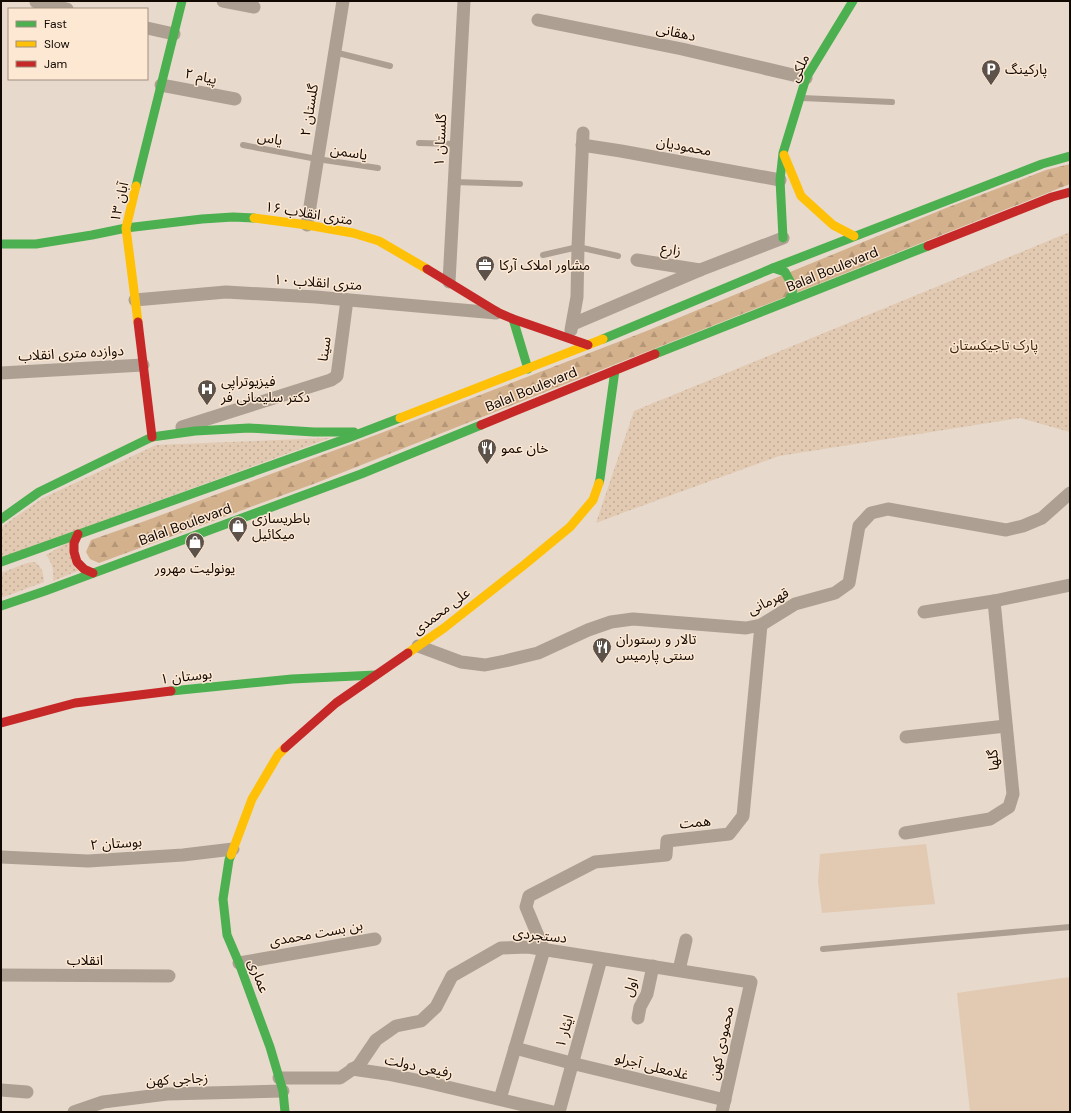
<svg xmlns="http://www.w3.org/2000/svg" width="1071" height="1113" font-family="'DM Sans','Noto Sans Arabic',sans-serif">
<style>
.green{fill:url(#green-dots)}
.forest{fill:url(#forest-firs)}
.pitch{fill:#e2c9b2}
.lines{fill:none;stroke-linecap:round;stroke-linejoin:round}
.lane{stroke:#ada092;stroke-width:6}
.street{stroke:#ada092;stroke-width:13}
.fast{stroke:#4caf50;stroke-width:9}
.slow{stroke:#ffc107;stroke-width:9}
.jam{stroke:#c62828;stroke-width:9}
.labels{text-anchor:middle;stroke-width:3;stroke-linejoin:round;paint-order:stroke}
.street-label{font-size:14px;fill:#120903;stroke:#fde8d3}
.poi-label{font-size:14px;fill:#120903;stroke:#fde8d3;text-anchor:start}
.park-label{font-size:14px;fill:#3c260d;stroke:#fde8d3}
</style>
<defs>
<pattern id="green-dots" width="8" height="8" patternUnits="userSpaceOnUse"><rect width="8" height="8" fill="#e2c9b2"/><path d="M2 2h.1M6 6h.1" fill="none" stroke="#c1ab97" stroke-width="1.8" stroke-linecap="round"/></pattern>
<pattern id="forest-firs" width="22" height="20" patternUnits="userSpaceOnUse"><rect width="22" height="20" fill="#d4b18d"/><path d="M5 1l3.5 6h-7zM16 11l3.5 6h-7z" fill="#b59778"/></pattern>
</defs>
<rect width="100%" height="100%" fill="#e7d9cc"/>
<g class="green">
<polygon points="1070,232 1070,432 1020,418 779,456 625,512 596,523 634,411"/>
<polygon points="330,438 1,558 1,527 43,498 156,445"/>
<path d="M70,541L80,570L53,581C54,571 53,564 46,555Z"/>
<path d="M35,562C43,569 43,572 44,582L1,598V573L27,563Z"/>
</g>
<polygon class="forest" points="1070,164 1070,184 316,483 99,563 90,559 86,552 91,540 145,521 381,433 644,332 946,208 1046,170"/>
<g class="pitch">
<polygon points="926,844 935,904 822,913 818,882 820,854"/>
<polygon points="1070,977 1070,1112 970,1112 957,993"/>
</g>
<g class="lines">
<g class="lane">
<polyline points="334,52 390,66"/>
<polyline points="802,98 892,102"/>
<polyline points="419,143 456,144"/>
<polyline points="243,145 317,159 378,168"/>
<polyline points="454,182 520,184"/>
<polyline points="543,255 578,247 618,256"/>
<polyline points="823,949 1070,927"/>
</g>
<g class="street">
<polyline points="223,1 254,7"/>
<polyline points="36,2 67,9"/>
<polyline points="538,20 682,49 806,78"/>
<polyline points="147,28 174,34"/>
<polyline points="161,85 235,99"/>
<polyline points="582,145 621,151 780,180"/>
<polyline points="307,225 343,1"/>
<polyline points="637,260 700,270"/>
<polyline points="449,282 464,1"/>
<polyline points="135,300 226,292 316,297 496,313"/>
<polyline points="573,324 700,270 783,238"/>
<polyline points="571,330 577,297 578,247 583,133"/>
<polyline points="1,373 143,365"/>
<polyline points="182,427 331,380 337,376 347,300"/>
<polyline points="924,612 994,601 1070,585"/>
<polyline points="418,646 461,662 485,665 505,661 538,653 588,630 611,622 633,619 746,628 761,625 795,604 835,593 849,583 859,526 871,513 888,509 1006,530 1023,526 1042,518 1070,493"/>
<polyline points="906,737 1006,726"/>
<polyline points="905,833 990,819 1009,807 1013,794 994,601"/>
<polyline points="1,857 88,861 183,855 233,849"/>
<polyline points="239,963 375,939"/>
<polyline points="679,970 686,940"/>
<polyline points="1,975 169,976"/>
<polyline points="638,1018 640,1007 647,994 653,966"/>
<polyline points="515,1048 571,1063 725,1100"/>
<polyline points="352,1069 387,1074 426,1082 553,1112"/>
<polyline points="279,1078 340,1078 359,1065 376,1040 396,1026 421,1021 436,1007 452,976 501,948 528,947 751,982 722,1112"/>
<polyline points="1,1090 27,1092"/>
<polyline points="500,1099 544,950 526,907 529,896 595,862 666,855 667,841 729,834 743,816 761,625"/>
<polyline points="74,1112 103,1102 167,1094 283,1091"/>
<polyline points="559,1112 601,959"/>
</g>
<g class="fast">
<polyline points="136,186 182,1"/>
<polyline points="783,238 780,180 783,153 806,78 853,1"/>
<polyline points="1,244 36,244 92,235 126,228 202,219 233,217 254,218"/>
<path d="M773,268L785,272C791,283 797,290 788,301"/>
<polyline points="513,319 528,369"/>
<polyline points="603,339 773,268 1042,164 1070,156"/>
<polyline points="655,354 928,246"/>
<polyline points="599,483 600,479 615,370"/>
<polyline points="1,519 39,492 152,437 195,431 249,428 314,432 354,432"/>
<polyline points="1,562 348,438 400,418"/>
<polyline points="1,606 45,591 361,474 481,425"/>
<polyline points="171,691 292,679 376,675"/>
<polyline points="231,855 229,860 223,899 227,935 239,963 270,1047 283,1091 285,1112"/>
</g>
<g class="slow">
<polyline points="784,155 801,196 833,225 854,236"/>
<polyline points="136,186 126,228 138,322"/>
<polyline points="254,218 307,225 353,233 379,241 427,269"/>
<polyline points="400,418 603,339"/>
<polyline points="408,653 444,628 524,565 570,527 593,500 599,483"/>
<polyline points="231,855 252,799 278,755 285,748"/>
</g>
<g class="jam">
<polyline points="928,246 1052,197 1070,192"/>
<polyline points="427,269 499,313 513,319 588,345"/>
<polyline points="138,322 152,437"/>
<polyline points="481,425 655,354"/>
<polyline points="78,534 74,543 74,552 77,562 84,569 93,573"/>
<polyline points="1,723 75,703 171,691"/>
<polyline points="285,748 336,703 408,653"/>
</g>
</g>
<defs>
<symbol id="parking-pin" viewBox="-11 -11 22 30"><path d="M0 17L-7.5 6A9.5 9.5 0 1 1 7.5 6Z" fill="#5d5249" stroke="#fde8d3"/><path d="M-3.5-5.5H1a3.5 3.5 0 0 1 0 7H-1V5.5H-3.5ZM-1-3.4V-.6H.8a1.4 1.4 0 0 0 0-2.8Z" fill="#fff"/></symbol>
<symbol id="office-pin" viewBox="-11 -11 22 30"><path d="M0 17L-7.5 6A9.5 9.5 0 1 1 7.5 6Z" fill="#5d5249" stroke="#fde8d3"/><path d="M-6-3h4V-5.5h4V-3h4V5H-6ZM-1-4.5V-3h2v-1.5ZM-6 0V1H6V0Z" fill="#fff"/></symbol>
<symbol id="hospital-pin" viewBox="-11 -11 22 30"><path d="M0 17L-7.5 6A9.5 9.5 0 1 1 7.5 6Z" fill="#5d5249" stroke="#fde8d3"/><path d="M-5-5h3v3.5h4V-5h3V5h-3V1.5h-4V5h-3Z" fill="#fff"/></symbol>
<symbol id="restaurant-pin" viewBox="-11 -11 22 30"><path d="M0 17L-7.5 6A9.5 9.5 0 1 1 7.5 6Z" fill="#5d5249" stroke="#fde8d3"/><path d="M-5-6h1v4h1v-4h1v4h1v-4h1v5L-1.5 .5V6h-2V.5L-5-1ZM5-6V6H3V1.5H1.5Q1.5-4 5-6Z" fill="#fff"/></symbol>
<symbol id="shop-pin" viewBox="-11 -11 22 30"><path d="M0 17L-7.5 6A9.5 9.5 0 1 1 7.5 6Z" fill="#5d5249" stroke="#fde8d3"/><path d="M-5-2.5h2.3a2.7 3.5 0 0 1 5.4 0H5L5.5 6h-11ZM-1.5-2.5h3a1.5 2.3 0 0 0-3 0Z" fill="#fff"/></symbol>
</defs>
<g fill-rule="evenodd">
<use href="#parking-pin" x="980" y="58" width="22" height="30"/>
<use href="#office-pin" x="474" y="254" width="22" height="30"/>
<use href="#hospital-pin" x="196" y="378" width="22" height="30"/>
<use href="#restaurant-pin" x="476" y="437" width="22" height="30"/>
<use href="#shop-pin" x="227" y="515" width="22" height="30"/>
<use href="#shop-pin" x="184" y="531" width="22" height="30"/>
<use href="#restaurant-pin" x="591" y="636" width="22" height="30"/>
</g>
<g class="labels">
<g class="street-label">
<text transform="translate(676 32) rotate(12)" y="5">دهقانی</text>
<text transform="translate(799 68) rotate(-64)" y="5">ملکی</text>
<text transform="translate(201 76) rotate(11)" y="5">پیام ۲</text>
<text transform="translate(309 110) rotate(-81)" y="5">گلستان ۲</text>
<text transform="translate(270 138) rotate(10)" y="5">یاس</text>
<text transform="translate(440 140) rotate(-87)" y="5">گلستان ۱</text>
<text transform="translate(684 146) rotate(10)" y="5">محمودیان</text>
<text transform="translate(349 152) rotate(9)" y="5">یاسمن</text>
<text transform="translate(119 202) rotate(-77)" y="5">۱۳ آبان</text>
<text transform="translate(309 213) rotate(9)" y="5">۱۶ متری انقلاب</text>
<text transform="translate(671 249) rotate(9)" y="5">زارع</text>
<text transform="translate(832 269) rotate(-22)" y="5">Balal Boulevard</text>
<text transform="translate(318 282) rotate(4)" y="5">۱۰ متری انقلاب</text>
<text transform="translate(324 349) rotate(-82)" y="5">سینا</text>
<text transform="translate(71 353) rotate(-3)" y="5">دوازده متری انقلاب</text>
<text transform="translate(531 389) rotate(-22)" y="5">Balal Boulevard</text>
<text transform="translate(185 524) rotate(-20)" y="5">Balal Boulevard</text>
<text transform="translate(768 601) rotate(-26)" y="5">قهرمانی</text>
<text transform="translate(441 611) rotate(-37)" y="5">علی محمدی</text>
<text transform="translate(186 676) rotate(-6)" y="5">بوستان ۱</text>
<text transform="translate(993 760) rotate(-96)" y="5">گلها</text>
<text transform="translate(695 822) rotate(-6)" y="5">همت</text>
<text transform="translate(116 843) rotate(-4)" y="5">بوستان ۲</text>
<text transform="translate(316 933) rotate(-10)" y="5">بن بست محمدی</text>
<text transform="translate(540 935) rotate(6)" y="5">دستجردی</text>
<text x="85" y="965">انقلاب</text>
<text transform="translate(259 976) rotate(69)" y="5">عماری</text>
<text transform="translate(630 987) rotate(-72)" y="5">اول</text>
<text transform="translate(564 1031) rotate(-74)" y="5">۱ ایثار</text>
<text transform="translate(721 1043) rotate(-78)" y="5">محمودی کهن</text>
<text transform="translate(419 1066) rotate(12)" y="5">رفیعی دولت</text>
<text transform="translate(652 1066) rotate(14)" y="5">غلامعلی آجرلو</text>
<text transform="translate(177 1079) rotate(-3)" y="5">زجاجی کهن</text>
</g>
<g class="poi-label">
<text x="1005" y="74">پارکینگ</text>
<text x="499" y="270">مشاور املاک آرکا</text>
<text x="221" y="386">فیزیوتراپی<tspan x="221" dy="16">دکتر سلیمانی فر</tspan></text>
<text x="501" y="453">خان عمو</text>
<text x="252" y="523">باطریسازی<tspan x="252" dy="16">میکائیل</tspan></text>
<text x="195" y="573" text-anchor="middle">یونولیت مهرور</text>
<text x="616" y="644">تالار و رستوران<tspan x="616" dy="16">سنتی پارمیس</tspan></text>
</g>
<g class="park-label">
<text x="994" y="350">پارک تاجیکستان</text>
</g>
</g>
<rect width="1071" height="1113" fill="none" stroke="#120903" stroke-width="4"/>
<rect x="8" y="8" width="140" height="72" fill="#fde8d3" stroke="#9f8f80"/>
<rect x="16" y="21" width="20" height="6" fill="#4caf50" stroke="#9f8f80"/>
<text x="44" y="28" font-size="12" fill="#120903">Fast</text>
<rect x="16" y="41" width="20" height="6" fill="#ffc107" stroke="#9f8f80"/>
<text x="44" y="48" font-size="12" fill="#120903">Slow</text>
<rect x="16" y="61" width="20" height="6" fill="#c62828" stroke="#9f8f80"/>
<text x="44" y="68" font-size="12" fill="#120903">Jam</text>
</svg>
